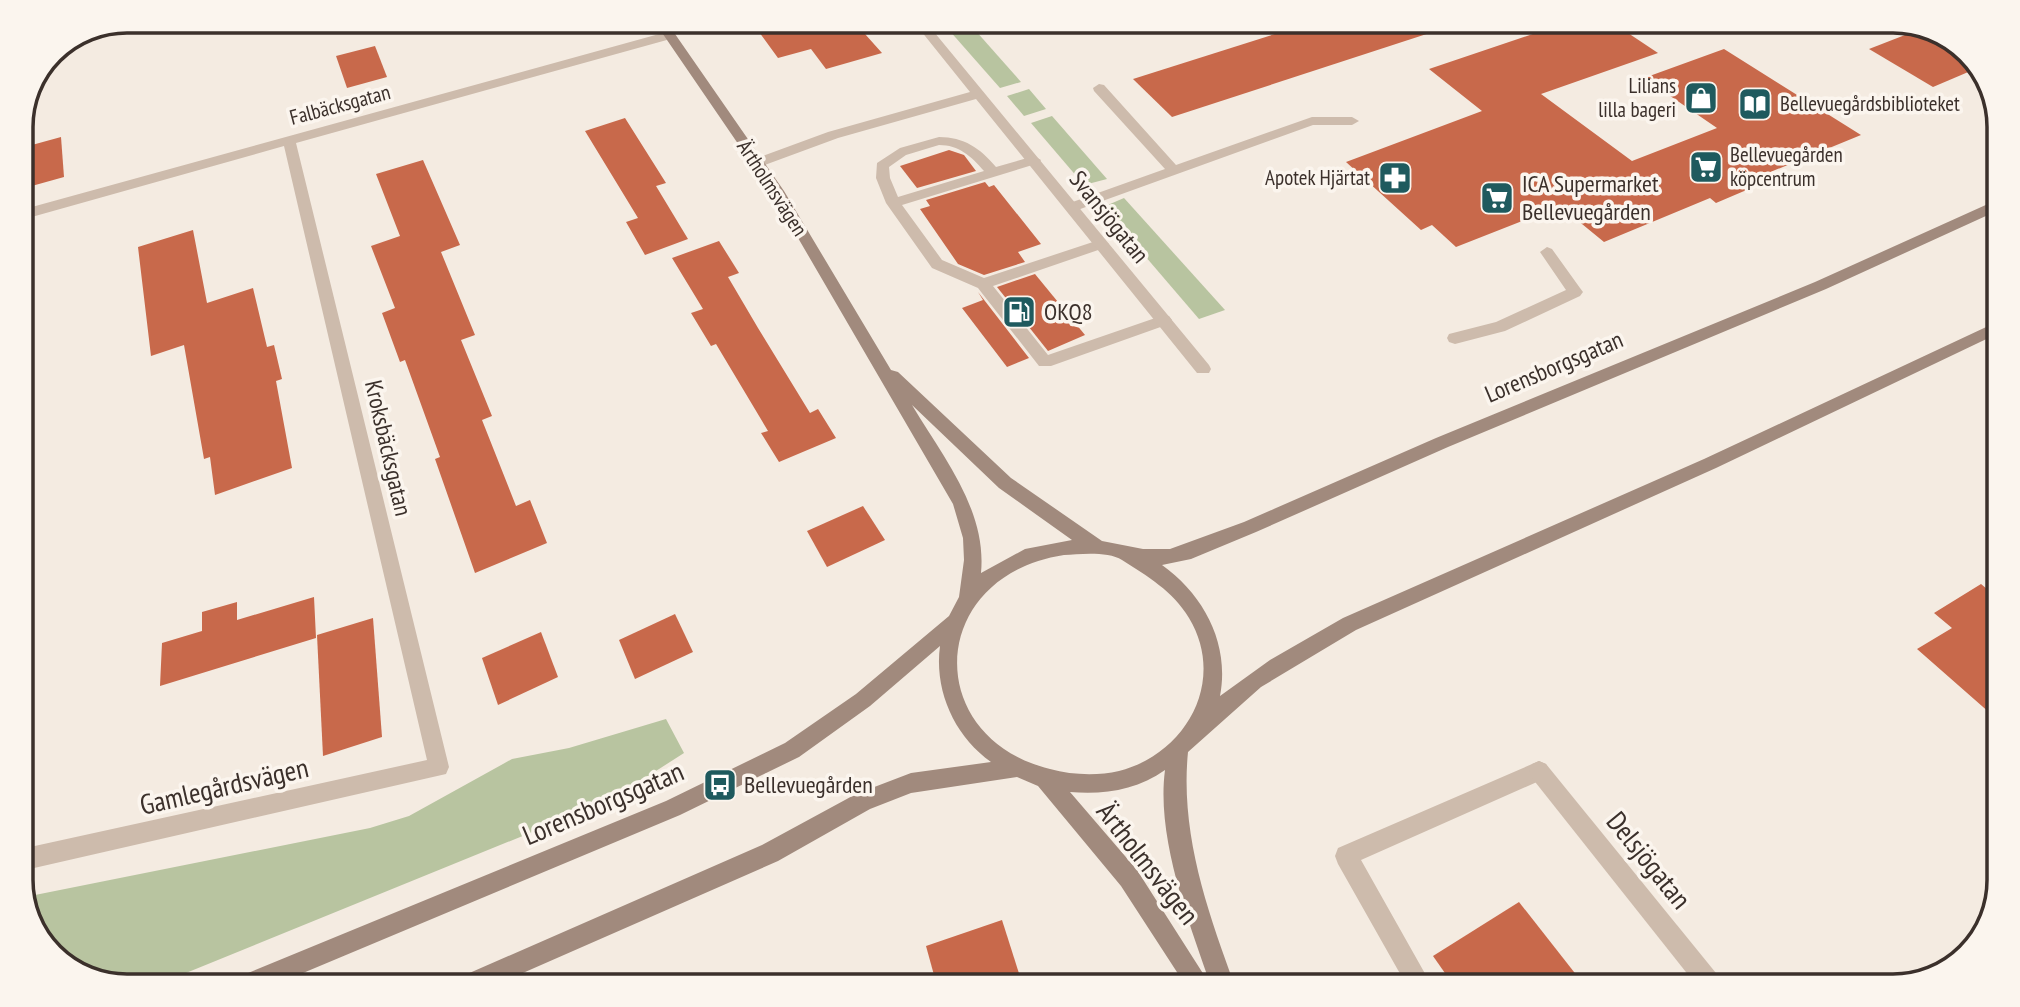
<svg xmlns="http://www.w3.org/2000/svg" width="2020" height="1007" font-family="'PT Sans Narrow',sans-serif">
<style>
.green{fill:#b8c4a0}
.building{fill:#c8694b}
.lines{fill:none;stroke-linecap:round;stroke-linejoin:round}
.lane{fill:#cdbbac;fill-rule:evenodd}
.street{fill:#cdbbac;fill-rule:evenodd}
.secondary{fill:#a18a7d;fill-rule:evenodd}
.labels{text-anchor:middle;stroke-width:7;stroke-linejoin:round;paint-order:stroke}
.far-poi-label{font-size:21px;fill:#3b302b;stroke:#fbf5ee;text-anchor:end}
.far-street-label{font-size:21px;fill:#3b302b;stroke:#fbf5ee}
.poi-label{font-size:24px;fill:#3b302b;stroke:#fbf5ee;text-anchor:start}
.street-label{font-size:24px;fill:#3b302b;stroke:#fbf5ee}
.near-street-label{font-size:28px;fill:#3b302b;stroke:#fbf5ee}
.rim{fill:none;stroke:#3b302b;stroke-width:3.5}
</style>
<rect width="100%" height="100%" fill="#f4ebe1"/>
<g class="green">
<polygon points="941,21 967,21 1021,82 1000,88"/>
<polygon points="1029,89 1046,109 1024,116 1007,96"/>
<polygon points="1052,116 1107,179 1084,185 1031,123"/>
<polygon points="1124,198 1225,310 1199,319 1103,207"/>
<polygon points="666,719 684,753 645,778 579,813 154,986 127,986 81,975 39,939 25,897 370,828 409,816 512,759 569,748"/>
</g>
<g class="building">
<polygon points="751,21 873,21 875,31 865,34 882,53 826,69 811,49 778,58"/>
<polygon points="1316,21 1444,21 1445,28 1172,117 1133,79"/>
<polygon points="1571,21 1610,21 1658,53 1541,94 1632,161 1717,128 1644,78 1724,49 1861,135 1763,175 1770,180 1716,203 1710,198 1604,242 1560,206 1456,247 1432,225 1421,230 1346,162 1482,111 1429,69"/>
<polygon points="1923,28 1939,32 1980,67 1933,87 1869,49"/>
<polygon points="375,46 387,77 347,88 336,56"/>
<polygon points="625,118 666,183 656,186 688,239 645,255 626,222 638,218 585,131"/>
<polygon points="61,137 64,177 21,189 21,148"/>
<polygon points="949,150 964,155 976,171 917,188 900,166"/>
<polygon points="423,160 460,245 441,252 475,335 461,340 492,416 482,420 516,506 530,500 547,543 475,573 435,459 440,457 405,360 400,362 382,313 395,308 371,246 400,236 376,174"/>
<polygon points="985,182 989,187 994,185 1041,244 1018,252 1025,262 984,275 958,264 920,209 930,206 926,200"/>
<polygon points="193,230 207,303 253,288 267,347 274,345 282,379 276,381 292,468 215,495 210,457 204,459 184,345 151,356 138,247"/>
<polygon points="719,241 739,273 728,277 758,328 810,413 818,409 836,438 779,462 761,433 768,431 716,344 711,346 691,313 703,309 672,258"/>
<polygon points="1035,274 1085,335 1048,351 997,287"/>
<polygon points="978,292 1029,358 1007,367 962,308 983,300"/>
<polygon points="863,506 885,540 827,567 807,531"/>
<polygon points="1981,584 1999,599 1999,721 1917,649 1952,628 1934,613"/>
<polygon points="314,597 316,638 160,686 162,643 202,631 202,612 237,602 237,620"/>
<polygon points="675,614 693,652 635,679 619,640"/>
<polygon points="373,618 382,737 323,756 317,635"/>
<polygon points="541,632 558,677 498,705 482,658"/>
<polygon points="1519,902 1585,986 1454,986 1433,956"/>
<polygon points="1002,920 1023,986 937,986 926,946"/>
</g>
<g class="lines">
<g class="lane">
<polygon points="1099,84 1104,85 1176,165 1312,117 1352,117 1359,121 1352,125 1313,125 1072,212 1065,207 1067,204 1165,169 1094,91 1093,88"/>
<path d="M939,137C964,137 980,148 996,167L1034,156L1041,160L1039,163L902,205L942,260L984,278L1102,239L1109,244L1107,247L993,286L1048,355L1164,315L1169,316L1172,320L1169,324L1051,366H1039L978,288L932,268L886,203L876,178L877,163L900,148ZM939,145C959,145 971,156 984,171L898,197L890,178L889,167L906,155Z"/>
<polygon points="1547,247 1552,249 1580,288 1583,292 1580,296 1505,331 1455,344 1449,342 1447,338 1449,334 1496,322 1566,290 1540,252"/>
<polygon points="1539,761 1546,764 1549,771 1546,778 1361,860 1432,986 1407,986 1338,864 1335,856 1338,848"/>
</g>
<g class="street">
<polygon points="913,21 925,21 1209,365 1211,369 1209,373 1197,373 976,99 838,138 762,166 752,166 752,160 828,132 970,92"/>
<polygon points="670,31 674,32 674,38 296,143 449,767 446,774 21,871 21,849 427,760 284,146 21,220 21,210"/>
<polygon points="1539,761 1546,764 1720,978 1724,986 1697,986 1532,778 1529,771 1532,764"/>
</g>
<path class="secondary" d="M654,21H666L784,191L891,370L898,372L1011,478L1102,541L1143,549H1170L1244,522L1436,438L1815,282L1999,199V210L1826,289L1448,447L1256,532L1191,559L1162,565C1204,595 1230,644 1220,696L1270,660L1343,618L1704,459L1999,321V333L1716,468L1356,630L1261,687L1188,752C1180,833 1207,910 1235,986H1211C1189,922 1156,838 1165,770C1137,790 1104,795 1070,792L1137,870L1211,986H1186L1121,886L1038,786L1017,777L911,793L870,809L778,861L493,986H454L458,978L762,845L856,794L911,773L991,762C954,736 934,690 940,646L870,706L799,757L680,815L272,986H232L236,978L666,801L785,743L856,694L949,616L959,597L964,560L963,538L953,504L773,195ZM912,405L999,488L1072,540L1025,549L981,573C987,510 943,457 912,405ZM1064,555C1080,554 1108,551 1122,560C1147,576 1173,591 1189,618C1227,681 1186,754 1119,771C1097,776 1072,775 1050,769C921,737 927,576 1064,555Z"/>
</g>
<defs>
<symbol id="shop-square" viewBox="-11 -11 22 22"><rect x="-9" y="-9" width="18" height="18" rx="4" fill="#1f5a5e" stroke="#fbf5ee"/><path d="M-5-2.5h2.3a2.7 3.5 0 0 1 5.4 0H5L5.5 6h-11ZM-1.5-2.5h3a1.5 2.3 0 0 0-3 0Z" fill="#fff"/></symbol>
<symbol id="library-square" viewBox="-11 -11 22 22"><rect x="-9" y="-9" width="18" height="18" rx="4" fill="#1f5a5e" stroke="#fbf5ee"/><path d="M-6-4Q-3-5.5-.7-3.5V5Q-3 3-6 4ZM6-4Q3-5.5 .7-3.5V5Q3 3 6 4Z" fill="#fff"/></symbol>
<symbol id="supermarket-square" viewBox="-11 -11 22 22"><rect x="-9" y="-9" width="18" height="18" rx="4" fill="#1f5a5e" stroke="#fbf5ee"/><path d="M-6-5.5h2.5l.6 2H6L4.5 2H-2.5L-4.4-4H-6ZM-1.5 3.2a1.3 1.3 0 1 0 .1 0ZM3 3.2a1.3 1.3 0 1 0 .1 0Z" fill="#fff"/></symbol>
<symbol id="pharmacy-square" viewBox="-11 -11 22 22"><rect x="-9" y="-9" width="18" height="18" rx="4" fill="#1f5a5e" stroke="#fbf5ee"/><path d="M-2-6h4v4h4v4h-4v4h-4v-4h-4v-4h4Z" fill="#fff"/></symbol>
<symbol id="fuel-square" viewBox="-11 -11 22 22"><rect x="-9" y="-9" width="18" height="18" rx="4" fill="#1f5a5e" stroke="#fbf5ee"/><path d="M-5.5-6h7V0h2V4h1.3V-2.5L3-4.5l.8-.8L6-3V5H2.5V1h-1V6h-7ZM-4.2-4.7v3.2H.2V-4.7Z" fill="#fff"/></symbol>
<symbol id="bus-square" viewBox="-11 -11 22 22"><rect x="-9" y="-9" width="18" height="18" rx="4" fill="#1f5a5e" stroke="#fbf5ee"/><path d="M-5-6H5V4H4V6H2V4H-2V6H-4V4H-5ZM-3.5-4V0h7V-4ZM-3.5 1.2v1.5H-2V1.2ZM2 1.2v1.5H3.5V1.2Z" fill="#fff"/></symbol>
</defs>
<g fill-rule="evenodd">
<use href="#shop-square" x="1682" y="79" width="38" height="38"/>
<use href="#library-square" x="1736" y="85" width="38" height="38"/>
<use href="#supermarket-square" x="1687" y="148" width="38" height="38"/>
<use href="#pharmacy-square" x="1376" y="159" width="38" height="38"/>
<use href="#supermarket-square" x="1478" y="179" width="38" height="38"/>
<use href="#fuel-square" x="1000" y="293" width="38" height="38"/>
<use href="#bus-square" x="701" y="766" width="38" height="38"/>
</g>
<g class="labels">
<g class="far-poi-label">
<text x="1676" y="93">Lilians<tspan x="1676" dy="24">lilla bageri</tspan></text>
<text x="1780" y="111" text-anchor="start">Bellevuegårdsbiblioteket</text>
<text x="1730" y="162" text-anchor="start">Bellevuegården<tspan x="1730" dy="24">köpcentrum</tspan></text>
<text x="1370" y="185">Apotek Hjärtat</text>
</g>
<g class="far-street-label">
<text transform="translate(340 105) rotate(-15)" y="7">Falbäcksgatan</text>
<text transform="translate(772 188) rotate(57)" y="7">Ärtholmsvägen</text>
</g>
<g class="poi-label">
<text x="1522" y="192">ICA Supermarket<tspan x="1522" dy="28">Bellevuegården</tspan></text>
<text x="1044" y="320">OKQ8</text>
<text x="744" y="793">Bellevuegården</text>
</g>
<g class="street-label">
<text transform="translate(1109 217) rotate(51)" y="8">Svansjögatan</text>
<text transform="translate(1554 367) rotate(-23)" y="8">Lorensborgsgatan</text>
<text transform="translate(388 448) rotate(77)" y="8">Kroksbäcksgatan</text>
</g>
<g class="near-street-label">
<text transform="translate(224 786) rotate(-13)" y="10">Gamlegårdsvägen</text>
<text transform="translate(603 803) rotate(-23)" y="10">Lorensborgsgatan</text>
<text transform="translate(1649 860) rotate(51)" y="10">Delsjögatan</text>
<text transform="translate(1148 863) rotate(52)" y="10">Ärtholmsvägen</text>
</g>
</g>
<path d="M0 0H2020V1007H0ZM127 33H1893A94 94 0 0 1 1987 127V880A94 94 0 0 1 1893 974H127A94 94 0 0 1 33 880V127A94 94 0 0 1 127 33Z" fill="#fbf5ee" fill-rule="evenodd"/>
<path class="rim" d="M127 33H1893A94 94 0 0 1 1987 127V880A94 94 0 0 1 1893 974H127A94 94 0 0 1 33 880V127A94 94 0 0 1 127 33Z"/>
</svg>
